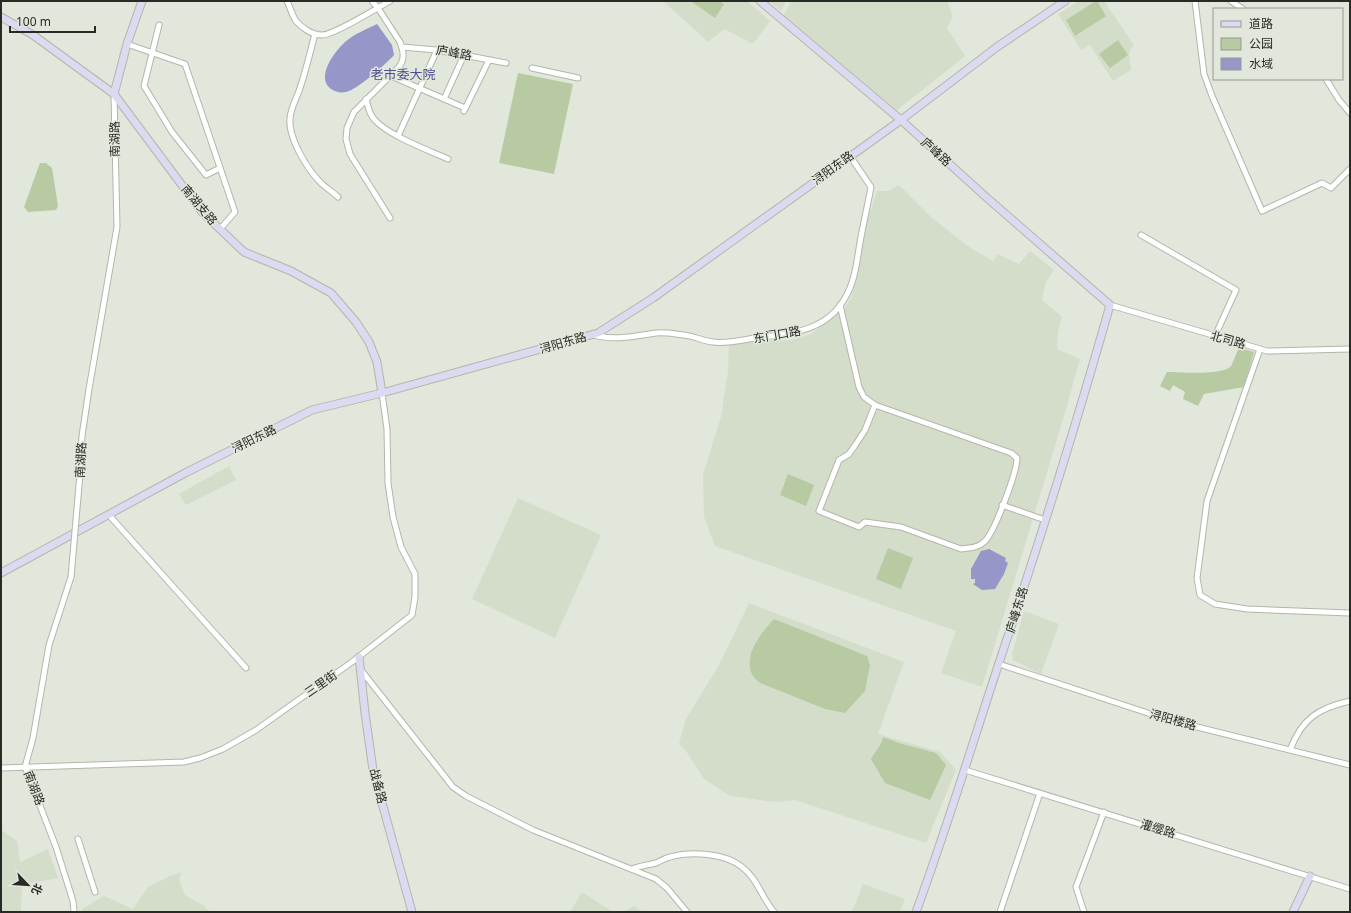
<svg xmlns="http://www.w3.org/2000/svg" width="1351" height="913" font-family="'Noto Sans','Noto Sans SC',sans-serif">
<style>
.built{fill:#d4ddca}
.green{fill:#b7caa1}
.water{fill:#9696c9}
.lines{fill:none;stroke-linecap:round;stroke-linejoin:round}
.street-casing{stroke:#b1b7ab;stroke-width:7}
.secondary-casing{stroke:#b1b7ab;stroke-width:9}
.street{stroke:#fff;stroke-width:5}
.secondary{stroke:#dbdaf0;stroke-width:7}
.street-bridge-casing{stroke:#b1b7ab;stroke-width:7;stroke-linecap:butt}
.street-bridge{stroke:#fff;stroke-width:5}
.labels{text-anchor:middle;stroke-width:3;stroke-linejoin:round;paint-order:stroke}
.street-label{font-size:12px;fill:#282a26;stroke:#e1e7db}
.neighbourhood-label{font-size:13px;fill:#524e8d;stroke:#e1e7db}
</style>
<rect width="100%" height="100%" fill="#e1e7db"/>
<g class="built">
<polygon points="663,1 747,1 770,21 753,44 724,29 708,42"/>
<polygon points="769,1 786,1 781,11"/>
<polygon points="791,1 947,1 953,16 947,28 965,56 897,110 784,15"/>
<polygon points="1079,1 1104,1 1134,45 1129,53 1131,70 1113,81 1090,45 1081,50 1058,14"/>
<polygon points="899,185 930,216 966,245 993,261 998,254 1019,264 1030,251 1054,270 1046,282 1042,300 1062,317 1058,332 1057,349 1080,359 1064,416 982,687 941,673 956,631 715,546 704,517 703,474 721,417 728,371 729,344 753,342 791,340 811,334 845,308 852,296 864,231 877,191 888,191"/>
<polygon points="229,466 236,480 186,505 179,494"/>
<polygon points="518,498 601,535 555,638 472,599"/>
<polygon points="749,603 904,662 878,734 940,752 956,770 926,843 795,800 776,802 730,796 704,779 686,751 679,743 686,719 719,665"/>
<polygon points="1024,611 1059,624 1041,674 1013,660 1012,654"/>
<polygon points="1,830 17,841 20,862 48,849 58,878 22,885 21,912 1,912"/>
<polygon points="182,872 179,880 185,895 203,905 210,912 82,912 82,909 104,896 133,909 148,887 170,876"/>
<polygon points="863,884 905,899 900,912 852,912"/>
<polygon points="582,892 613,912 570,912"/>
<polygon points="634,906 643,912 622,912 623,912"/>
</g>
<g class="green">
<polygon points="693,1 719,1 724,4 715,18 692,2"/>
<polygon points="1096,1 1097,1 1106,16 1075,36 1066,20"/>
<polygon points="1118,40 1128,55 1110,68 1099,54"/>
<polygon points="518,73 573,84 554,174 499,163"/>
<polygon points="40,163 46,163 52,168 58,206 56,210 28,212 24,207"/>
<path d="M1239,348L1254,352L1244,387L1204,394L1198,406L1183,399L1185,392L1173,385L1170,391L1160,386L1167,372C1180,372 1222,376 1231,366C1234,361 1236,353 1239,348Z"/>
<polygon points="788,474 814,485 806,506 780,495"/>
<polygon points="888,548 913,558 901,589 876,579"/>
<path d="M774,619L867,656L870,665L865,691L845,713L825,709L760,683C758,681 754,678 753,676C742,656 761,633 774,619Z"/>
<polygon points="883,737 899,743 936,753 946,765 930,800 885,783 871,759 882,742"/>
</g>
<g class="water">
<path d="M377,24L392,45L394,55C386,64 357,90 346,92C340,93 336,92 331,89C315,77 335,51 345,42C354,34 367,29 377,24Z"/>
<polygon points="989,549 1006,558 1005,561 1008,563 1004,574 995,589 982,590 973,584 975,583 975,579 971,579 971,569 981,551"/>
</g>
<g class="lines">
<defs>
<g id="street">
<path d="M287,1C290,7 292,15 296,21C302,28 312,35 322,35C334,35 377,8 390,1"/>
<path d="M372,1L378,8L400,42C404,52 405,60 398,68L354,112L347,128L346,139L350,154L390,218"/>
<polyline points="1195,1 1204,74 1212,96 1262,211 1322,183 1331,188 1350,169"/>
<polyline points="1231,1 1243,9"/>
<polyline points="159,25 144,86 172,132 206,175 220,168"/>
<path d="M315,34C310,52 306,71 300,88C297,98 291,107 290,118C288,138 307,169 321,183C326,188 333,192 338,197"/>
<polyline points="127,44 185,64 235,212 220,229"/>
<polyline points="402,47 437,50 506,63"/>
<polyline points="532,68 578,78"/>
<polyline points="391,76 465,108"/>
<polyline points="1326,79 1339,100 1350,113"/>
<path d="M366,99C368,106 369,114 374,119C387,135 428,150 448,159"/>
<polyline points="444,99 464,55"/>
<polyline points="464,111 489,60"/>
<polyline points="398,136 437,50"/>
<polyline points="1141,235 1236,290 1215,336"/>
<path d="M840,305L859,387L864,397L875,405L1011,453L1017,458C1017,472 994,534 984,542C978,548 969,548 961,549L901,527L865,522L859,527L819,511L839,460L849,454L856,444L865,430L875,405"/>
<polyline points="1110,305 1267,351 1350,349"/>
<path d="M594,335C615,341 635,336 656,333C665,332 675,334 684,335C694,336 703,341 713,342C726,344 742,340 755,338C789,334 826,332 845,298C856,280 857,258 861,237C864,220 868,204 871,187L850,156"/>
<polyline points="1260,349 1207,501 1197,578 1200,595 1215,604 1247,609 1350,613"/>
<polyline points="80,474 82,436 89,389 117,227 114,94"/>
<polyline points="1002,505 1045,520"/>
<polyline points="108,514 246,668"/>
<polyline points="71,577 49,645 33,738 25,767 56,847 73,901 74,912"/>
<polyline points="999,664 1169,720 1350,765"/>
<polyline points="361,670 453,787 466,796 533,830 656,879 667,888 687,912"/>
<path d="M1290,750C1302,718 1319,708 1350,701"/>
<polyline points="1,768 184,762 200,758 223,749 256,730 352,662 412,615 415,597 415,574 401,547 393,517 388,483 387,429 382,393"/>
<polyline points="965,770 1350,889"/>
<polyline points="78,839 95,892"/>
<path d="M632,869C640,866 648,865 656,863C661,861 665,858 670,857C691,851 725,853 742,867C757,878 762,898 774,912"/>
<polyline points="1000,912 1040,793"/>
<polyline points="1084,912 1076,887 1104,812"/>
</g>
<g id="secondary">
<path d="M760,1L901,120L986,197L1110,305C1076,426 1038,546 998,666C971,748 946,831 916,912"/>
<polyline points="1,17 33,35 114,94 202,212 244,252 291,271 331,293 356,322 369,342 377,362 382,393"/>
<polyline points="114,94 127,44 142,1"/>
<polyline points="1,573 185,473 312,410 382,393 598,333 653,298 901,120 997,47 1065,1"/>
<polyline points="359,657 365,713 373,770 412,912"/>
<polyline points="1293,912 1310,876"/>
</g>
</defs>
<use href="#street" class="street-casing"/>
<use href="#secondary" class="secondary-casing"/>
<use href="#street" class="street"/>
<use href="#secondary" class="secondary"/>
<defs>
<polyline id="street-bridge" points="71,577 80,474"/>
</defs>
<use href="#street-bridge" class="street-bridge-casing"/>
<use href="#street-bridge" class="street-bridge"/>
</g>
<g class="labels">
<g class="street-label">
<text transform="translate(454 53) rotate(10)" y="4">庐峰路</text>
<text transform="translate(115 139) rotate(-91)" y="4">南湖路</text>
<text transform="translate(936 152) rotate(42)" y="4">庐峰路</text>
<text transform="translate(833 168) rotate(-36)" y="4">浔阳东路</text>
<text transform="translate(199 205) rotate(50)" y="4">南湖支路</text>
<text transform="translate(777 335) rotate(-10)" y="4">东门口路</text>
<text transform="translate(1228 340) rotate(16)" y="4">北司路</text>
<text transform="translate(563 343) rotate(-16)" y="4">浔阳东路</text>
<text transform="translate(254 439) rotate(-26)" y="4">浔阳东路</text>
<text transform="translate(81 460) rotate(-87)" y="4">南湖路</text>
<text transform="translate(1017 610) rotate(-73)" y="4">庐峰东路</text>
<text transform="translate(321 684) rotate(-35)" y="4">三里街</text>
<text transform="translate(1173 720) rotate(15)" y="4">浔阳楼路</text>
<text transform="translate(378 786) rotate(76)" y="4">战备路</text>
<text transform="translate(34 788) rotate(69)" y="4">南湖路</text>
<text transform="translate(1158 829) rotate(17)" y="4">灌缨路</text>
</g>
<g class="neighbourhood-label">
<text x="403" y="79">老市委大院</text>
</g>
</g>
<rect width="1351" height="913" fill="none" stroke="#282a26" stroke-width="4"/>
<rect x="1213" y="8" width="130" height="72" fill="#e1e7db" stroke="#979b93"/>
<rect x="1221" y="21" width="20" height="6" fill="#dbdaf0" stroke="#979b93"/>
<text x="1249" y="28" font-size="12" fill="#282a26">道路</text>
<rect x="1221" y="38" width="20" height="12" fill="#b7caa1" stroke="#979b93"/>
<text x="1249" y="48" font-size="12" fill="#282a26">公园</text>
<rect x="1221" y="58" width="20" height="12" fill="#9696c9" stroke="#979b93"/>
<text x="1249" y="68" font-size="12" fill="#282a26">水域</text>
<g transform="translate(28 885) rotate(115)" stroke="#e1e7db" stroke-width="3" paint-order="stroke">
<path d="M0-3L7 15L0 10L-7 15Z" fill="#282a26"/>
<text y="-6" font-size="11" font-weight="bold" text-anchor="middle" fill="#282a26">北</text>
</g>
<path d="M10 26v6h85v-6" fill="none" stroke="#282a26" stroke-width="2"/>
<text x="16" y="26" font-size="12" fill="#282a26" stroke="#e1e7db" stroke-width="3" paint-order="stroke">100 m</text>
</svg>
